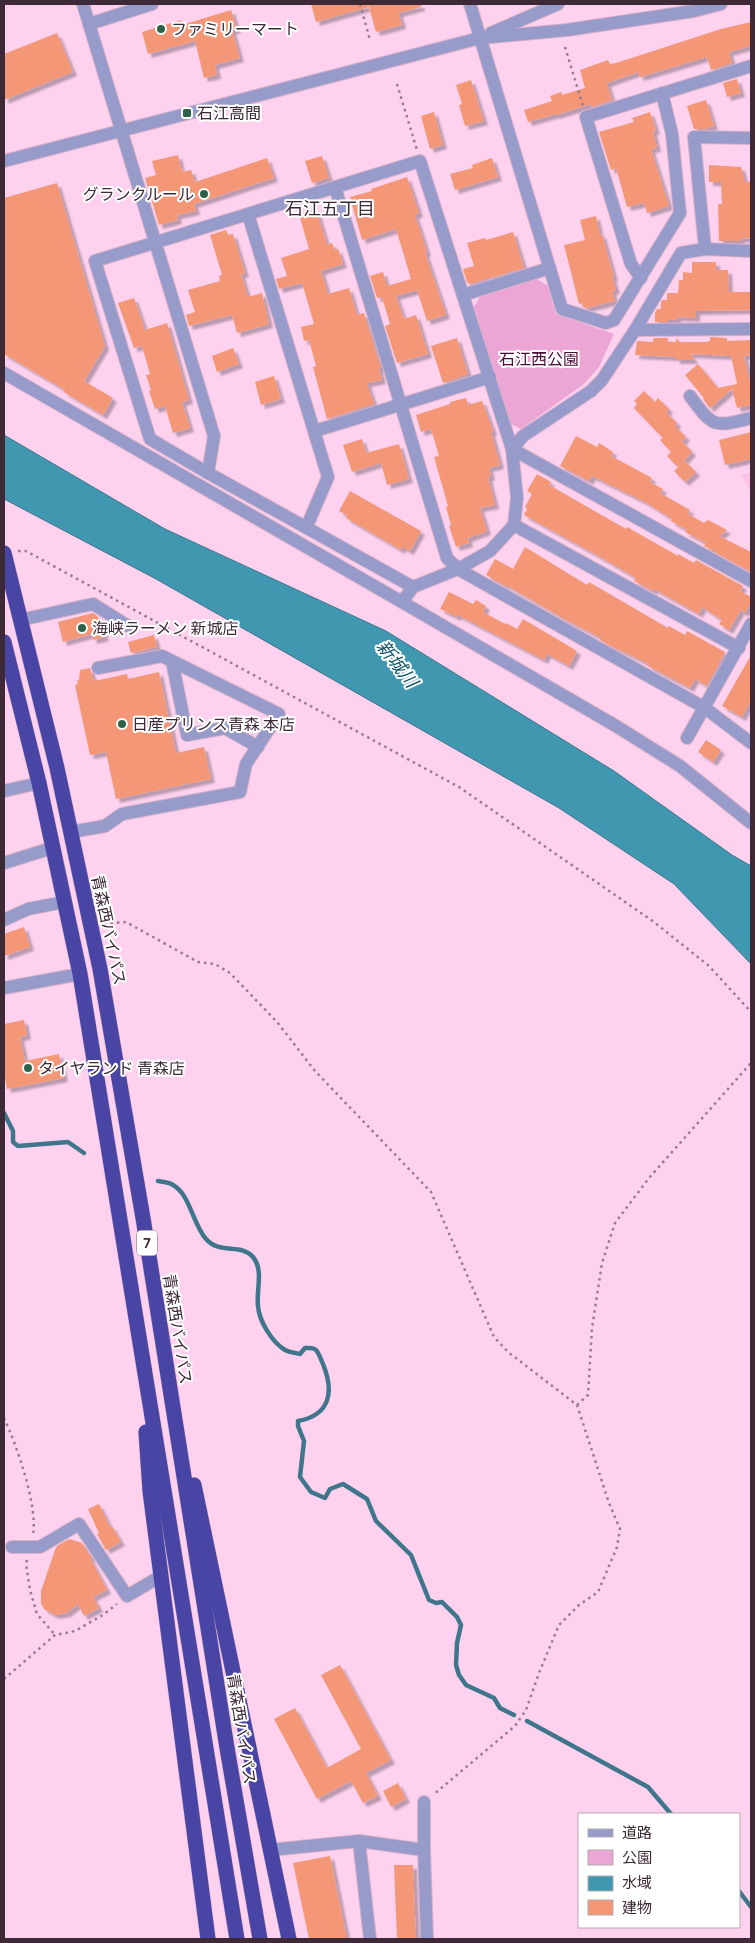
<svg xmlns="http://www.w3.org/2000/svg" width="755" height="1943" font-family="Manrope,'Noto Sans JP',sans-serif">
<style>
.built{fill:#fdc0e8}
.green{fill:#eca6d5}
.water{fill:#4097b0;stroke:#3f768c}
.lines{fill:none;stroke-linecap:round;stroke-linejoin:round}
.stream{stroke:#3f768c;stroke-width:4.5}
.building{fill:#f39777;filter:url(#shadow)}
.minor-casing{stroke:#d8b0ca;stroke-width:14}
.highway-casing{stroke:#d8b0ca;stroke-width:16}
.path{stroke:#997a8f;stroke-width:2.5;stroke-dasharray:2.5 4;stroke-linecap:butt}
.minor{stroke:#969bc9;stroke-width:12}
.highway{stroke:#4845a5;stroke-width:15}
.poi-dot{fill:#2d6248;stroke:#fff;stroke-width:2}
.labels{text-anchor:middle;stroke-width:4;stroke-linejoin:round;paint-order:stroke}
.shield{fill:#fff;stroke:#786973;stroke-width:1}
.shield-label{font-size:15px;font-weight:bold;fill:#3e2937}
.poi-label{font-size:16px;fill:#3e2937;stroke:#fff;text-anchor:start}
.park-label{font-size:16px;fill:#4a0b3b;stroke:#fff}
.street-label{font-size:16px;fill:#3e2937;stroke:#fff}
.neighbourhood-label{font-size:18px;fill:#3e2937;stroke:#fff}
.water-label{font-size:18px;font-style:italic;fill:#0a5466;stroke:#fff}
</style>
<defs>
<filter id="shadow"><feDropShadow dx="4" dy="4" stdDeviation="1" flood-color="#0004"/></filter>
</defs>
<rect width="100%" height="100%" fill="#fed2ef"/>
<polygon class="built" points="751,472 751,491 741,475"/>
<polygon class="green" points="537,279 548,286 556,314 614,334 599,367 584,384 521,429 509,423 474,307 480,297"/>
<polygon class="water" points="4,435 165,529 386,631 614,771 732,855 751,866 751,964 674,884 559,808 156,579 4,499"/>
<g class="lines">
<g class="stream">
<polyline points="4,1113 13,1131 13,1142 18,1146 68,1142 84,1153"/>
<path d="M158,1181C162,1182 169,1182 173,1185C190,1194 193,1225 206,1239C220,1255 241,1243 253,1257C264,1270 256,1290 258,1306C259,1321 272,1342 285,1350C289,1352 295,1353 300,1354L305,1348C309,1348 313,1347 316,1350C319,1353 321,1360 323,1364C334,1391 331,1415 298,1421V1426L304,1441L300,1477L311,1492L325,1498L330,1489L343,1484L367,1499L376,1521L411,1555L429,1600L436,1603L442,1602L457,1617L461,1625L457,1643L456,1665L459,1675L466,1685L494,1698L500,1708L514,1715"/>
<polyline points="527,1721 648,1787 671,1814"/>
<polyline points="739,1891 751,1907"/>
</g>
</g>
<g class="building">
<polygon points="311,4 421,4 421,7 399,13 402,25 376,32 369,7 316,22"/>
<polygon points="231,10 237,29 232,30 240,58 215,65 217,75 204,78 195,41 148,54 142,32 181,20 182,25"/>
<polygon points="751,22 751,46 729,52 732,63 711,70 707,57 640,77 638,72 607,83 612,100 592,107 591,104 556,115 556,114 528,122 524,110 552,101 550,96 561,92 562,95 585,88 580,70 608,60 610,64 616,63 721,29"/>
<polygon points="57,33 73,72 4,100 4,54"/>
<polygon points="737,79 741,93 727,97 723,83"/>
<polygon points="471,80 484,121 465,126 459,105 462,104 456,85"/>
<polygon points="706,100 714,126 705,129 694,129 687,106"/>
<polygon points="434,112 443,145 430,149 421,116"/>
<polygon points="650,112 656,130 653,131 657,148 651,149 669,206 647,213 644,203 627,207 616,168 611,170 599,132 634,122 632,118"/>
<polygon points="178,155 181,169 182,168 183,172 191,170 195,182 267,158 274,178 194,204 196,211 177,215 178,220 159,225 145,178 156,175 152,161"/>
<polygon points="322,156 329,178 312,183 305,161"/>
<polygon points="492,158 498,177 455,190 450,174 473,168 472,165"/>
<polygon points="709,165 741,167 745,182 751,182 751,238 740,239 740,241 719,241 718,204 722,204 721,182 709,182"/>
<polygon points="407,177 419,213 415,215 427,252 425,253 446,315 427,321 417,290 396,296 404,319 416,315 428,354 397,363 385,326 390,324 382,297 377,298 370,276 383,272 387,286 411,279 396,229 362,240 350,197 372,191 371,189"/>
<polygon points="57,183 105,346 84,381 113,398 103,415 64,392 65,390 4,354 4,198"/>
<polygon points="316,209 327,245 332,243 335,250 338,249 343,264 321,271 328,294 349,288 357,315 364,313 381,368 379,368 382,380 367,383 374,404 327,419 313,367 316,366 309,340 304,341 301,327 314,324 302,283 279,289 276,279 287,276 281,258 309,249 299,214"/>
<polygon points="596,216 600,235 602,234 614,277 612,277 616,290 612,291 615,301 587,308 583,307 582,303 579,304 564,245 585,240 580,220"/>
<polygon points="226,230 228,235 233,234 245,273 241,274 248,297 262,293 269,324 237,333 232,315 189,326 186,315 195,312 188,290 220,281 219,276 222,275 210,235"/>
<polygon points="513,232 524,268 470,284 467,282 463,269 474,266 467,243 485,238 486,240"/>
<polygon points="692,262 716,262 716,270 728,270 729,292 751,292 751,310 696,311 696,318 677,317 677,320 668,320 668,322 655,322 655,313 657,309 661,309 661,302 662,300 667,300 667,293 678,293 679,280 683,280 683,272 692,273"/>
<polygon points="134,298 145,330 167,323 189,400 182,402 190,428 173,433 165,406 155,409 149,391 151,390 146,375 150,374 142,346 134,348 118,303"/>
<polygon points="710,337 727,338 727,341 751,340 751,355 744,356 751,387 751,405 737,408 732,389 710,408 703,399 704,398 685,375 698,364 718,388 737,384 731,356 690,354 695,360 676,360 676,357 635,355 637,341 653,342 653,339 655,338 668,338 668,342 676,342 676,338 680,342 705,342 710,341"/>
<polygon points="457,338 468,374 443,383 431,346"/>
<polygon points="233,348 239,364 217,372 212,356"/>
<polygon points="274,376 281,399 261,405 255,382"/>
<polygon points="644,391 655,402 658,398 669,409 666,412 677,423 675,426 686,437 682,441 692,452 678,467 667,456 671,452 660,440 663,438 634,408 637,404 634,401"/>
<polygon points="466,398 468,405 482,401 493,431 491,432 500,465 489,468 491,476 488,477 495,505 480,508 487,531 468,538 469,543 456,547 449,526 451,525 446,507 448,506 434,457 439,456 431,429 421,432 416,415 450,404 450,402"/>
<polygon points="751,432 751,459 725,465 719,440"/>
<polygon points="576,436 597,447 599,443 613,452 611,456 652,478 650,482 663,489 660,493 690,510 688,514 704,523 708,520 727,530 719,536 751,552 751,572 704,546 706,543 685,532 687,530 671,521 672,519 645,502 592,476 589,481 560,466"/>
<polygon points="362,439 366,453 399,444 409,479 387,485 381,463 352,472 343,445"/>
<polygon points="685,461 696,472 685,482 674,471"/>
<polygon points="537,474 551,482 549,485 626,529 627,527 678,556 678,554 694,563 696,560 743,586 740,591 751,597 751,602 745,613 741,610 729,630 719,624 722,620 702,607 699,614 654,589 653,591 634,581 636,578 602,558 524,515 527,509 525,507 532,494 527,491"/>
<polygon points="350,491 421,531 410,551 402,547 401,550 346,518 347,515 339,511"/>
<polygon points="525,547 587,585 589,582 668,628 669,626 685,635 687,631 725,652 707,686 695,679 690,688 648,666 649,664 613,647 600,640 601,638 566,620 506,585 505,586 486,575 495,559 513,569"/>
<polygon points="449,592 473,604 476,600 486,606 483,612 505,624 506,623 517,629 523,619 577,651 569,666 547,654 544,660 458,615 457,617 440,609"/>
<polygon points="93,613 98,617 105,637 93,640 92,634 63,642 58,622"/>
<polygon points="154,635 157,647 131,653 128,642"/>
<polygon points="751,655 751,700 742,717 722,706"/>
<polygon points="90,668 94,681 127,674 128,679 159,672 176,753 204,747 211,779 116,799 106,752 90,755 75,685 78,684 77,680 79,680 80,670"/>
<polygon points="706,740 721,750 713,762 698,752"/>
<polygon points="24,927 30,947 4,956 4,934"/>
<polygon points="24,1020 27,1036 20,1037 25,1061 59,1054 64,1078 7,1089 4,1072 4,1024"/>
<polygon points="99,1504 110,1527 112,1526 121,1542 106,1550 97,1534 99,1533 88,1509"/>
<polygon points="69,1539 82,1543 92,1558 90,1558 107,1590 93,1597 99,1608 84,1616 78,1604 67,1613 55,1615 44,1609 41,1603 41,1591 55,1550 57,1546"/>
<polygon points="340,1665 391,1760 366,1773 378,1796 363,1803 351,1781 317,1799 274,1719 295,1708 327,1768 361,1749 321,1675"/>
<polygon points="398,1783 406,1799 391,1807 383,1791"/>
<polygon points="330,1856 347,1939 309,1939 293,1863"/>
<polygon points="394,1865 413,1865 416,1939 397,1939"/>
</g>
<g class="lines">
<defs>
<g id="minor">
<polyline points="83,4 214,436 208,473"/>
<polyline points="470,4 562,309 606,323 614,320 680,213 672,134 662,93"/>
<polyline points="89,24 152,4"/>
<polyline points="491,33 558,4"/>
<polyline points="4,161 480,38 567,30 694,11 721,4"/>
<polyline points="335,187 447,558 458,569 413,587 402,602 616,726 680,766 751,823"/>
<polyline points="248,214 328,477 307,526"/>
<polyline points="705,249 694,137 751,138"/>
<polyline points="641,278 631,264 586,117 751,66"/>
<polyline points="463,295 550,268"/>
<polyline points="635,330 751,329"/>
<polyline points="4,373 402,602"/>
<path d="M690,396C713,427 713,428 751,418"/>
<polyline points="315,431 490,377"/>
<polyline points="514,525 739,648"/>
<polyline points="458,569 490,551 514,525 517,498 512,449 523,436 591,391 602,380 635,330 681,253 705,249 751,251"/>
<polyline points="458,569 705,708 751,743"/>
<polyline points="413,587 208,473 150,439 95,261 420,161 512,449 751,581"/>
<polyline points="20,620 93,604 128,626"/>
<polyline points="172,661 187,735 225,728 258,747"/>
<polyline points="687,738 751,624"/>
<polyline points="4,791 39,783"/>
<polyline points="71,832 105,826 122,814 240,792 246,764 279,714 162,656 98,668"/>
<polyline points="4,863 52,848"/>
<polyline points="4,920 28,909 64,902"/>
<polyline points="4,988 80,974"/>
<polyline points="12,1547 40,1547 79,1524 127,1596 161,1576"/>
<polyline points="424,1802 424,1850 427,1939"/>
<polyline points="359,1841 370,1939"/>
<polyline points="270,1850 359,1841 424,1850"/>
</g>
<g id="highway">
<polyline points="4,553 57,768 100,969 143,1218 227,1748 260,1939"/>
<polyline points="4,642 39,783 80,974 237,1939"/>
<polyline points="146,1432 150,1491 208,1939"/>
<polyline points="194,1485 289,1939"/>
</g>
</defs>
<use href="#minor" class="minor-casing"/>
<use href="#highway" class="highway-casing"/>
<g class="path">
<polyline points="360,4 370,40"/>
<polyline points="565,47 583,106"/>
<polyline points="397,84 417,150"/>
<polyline points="18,551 26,551 459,787 654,922 709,966 751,1012"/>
<polyline points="104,924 126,922 198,962 215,964 230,973 277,1022 315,1071 431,1192 494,1337 508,1352 577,1405 609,1503 620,1529 617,1547 598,1592 579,1605 559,1625 539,1673 526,1710 515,1726 433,1795"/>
<polyline points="577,1405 588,1395 592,1328 602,1263 615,1223 649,1178 751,1063"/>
<path d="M4,1418C17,1446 38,1506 33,1535"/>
<polyline points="27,1560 26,1564 30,1590 37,1614 55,1635"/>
<polyline points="4,1679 55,1635 75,1631 103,1615 117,1604"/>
</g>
<use href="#minor" class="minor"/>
<use href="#highway" class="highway"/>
</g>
<g class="poi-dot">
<circle cx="161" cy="29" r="5"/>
<rect x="182" y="108" width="10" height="10" rx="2.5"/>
<circle cx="204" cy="194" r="5"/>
<circle cx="82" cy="628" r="5"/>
<circle cx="122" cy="724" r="5"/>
<circle cx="28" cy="1068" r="5"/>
</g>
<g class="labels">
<rect class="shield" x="137" y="1230.5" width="20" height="25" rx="4"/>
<g class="shield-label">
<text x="147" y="1248">7</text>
</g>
<g class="poi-label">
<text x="171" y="35">ファミリーマート</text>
<text x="197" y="119">石江高間</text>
<text x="194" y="200" text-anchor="end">グランクルール</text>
<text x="92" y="634">海峡ラーメン 新城店</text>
<text x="132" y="730">日産プリンス青森 本店</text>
<text x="38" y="1074">タイヤランド 青森店</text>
</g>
<g class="park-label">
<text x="539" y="365">石江西公園</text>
</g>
<g class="street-label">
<text transform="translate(109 930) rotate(78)" y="6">青森西バイパス</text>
<text transform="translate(178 1329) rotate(81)" y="6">青森西バイパス</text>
<text transform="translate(242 1729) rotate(81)" y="6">青森西バイパス</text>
</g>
<g class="neighbourhood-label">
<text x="330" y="215">石江五丁目</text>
</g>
<g class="water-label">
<text transform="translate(397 664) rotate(52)" y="6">新城川</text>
</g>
</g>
<rect width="755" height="1943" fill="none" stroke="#3e2937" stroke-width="10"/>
<rect x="578" y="1813" width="162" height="115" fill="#ffffff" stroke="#b2a9af"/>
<rect x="588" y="1829" width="25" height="8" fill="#969bc9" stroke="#b2a9af"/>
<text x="622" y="1838" font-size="15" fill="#3e2937">道路</text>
<rect x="588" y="1850" width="25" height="15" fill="#eca6d5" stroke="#b2a9af"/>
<text x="622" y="1863" font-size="15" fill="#3e2937">公園</text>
<rect x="588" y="1876" width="25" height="15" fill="#4097b0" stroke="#b2a9af"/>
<text x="622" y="1888" font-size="15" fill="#3e2937">水域</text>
<rect x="588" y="1900" width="25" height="15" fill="#f39777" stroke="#b2a9af"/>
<text x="622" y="1913" font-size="15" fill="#3e2937">建物</text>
</svg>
